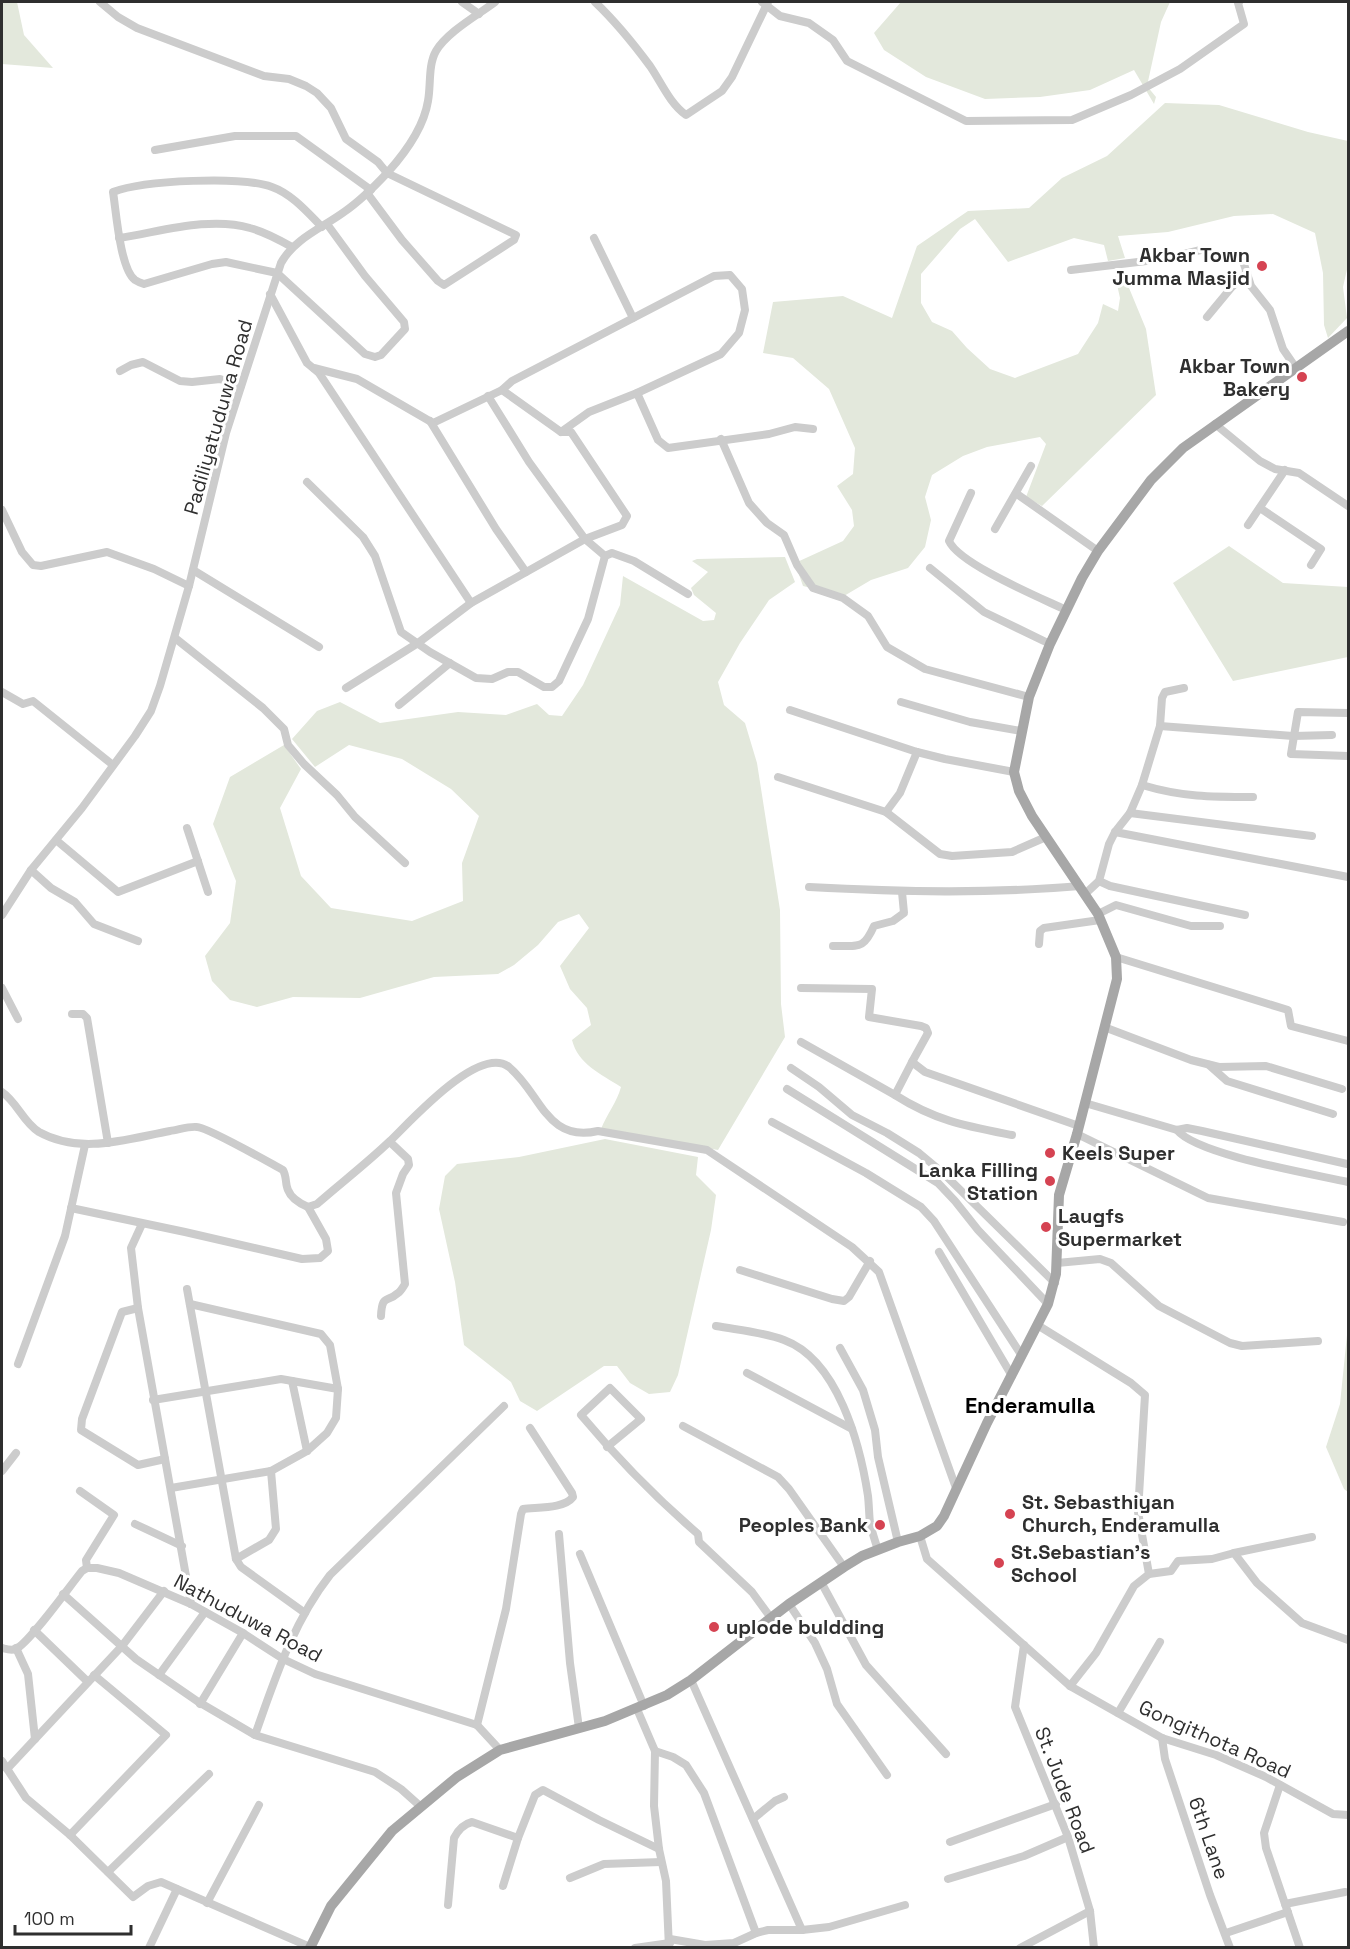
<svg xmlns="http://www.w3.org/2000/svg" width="1350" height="1949" font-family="'Space Grotesk',sans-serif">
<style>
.green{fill:#e3e8dc}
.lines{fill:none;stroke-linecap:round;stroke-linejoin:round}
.minor{stroke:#ccc;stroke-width:8}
.major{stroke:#a7a7a7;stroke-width:10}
.poi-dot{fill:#d54352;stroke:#fff;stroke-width:2}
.labels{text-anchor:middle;stroke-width:6;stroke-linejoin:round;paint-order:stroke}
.poi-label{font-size:20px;font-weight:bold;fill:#2f2f2f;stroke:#fff;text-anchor:start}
.street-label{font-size:20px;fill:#2f2f2f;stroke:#fff}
.quarter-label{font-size:22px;font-weight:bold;fill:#000;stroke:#fff}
</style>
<rect width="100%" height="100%" fill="#fff"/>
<g class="green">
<polygon points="2,2 17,2 24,35 53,68 2,64"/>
<polygon points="901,2 1170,2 1161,22 1147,86 1156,97 1154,104 1134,70 1090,90 1040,97 985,99 926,77 884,50 874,33"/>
<polygon points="1165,103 1219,105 1308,132 1348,141 1348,265 1343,287 1347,318 1328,338 1324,325 1323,273 1315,233 1273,214 1234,216 1168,232 1118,236 1125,258 1108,261 1104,245 1074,238 1008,262 975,219 960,229 921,274 921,303 932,322 952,331 967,348 990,369 1015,378 1078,354 1098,323 1103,304 1118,311 1120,298 1114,271 1122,271 1146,329 1156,395 1042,506 1026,497 1046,444 1040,437 987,447 963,456 932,475 925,497 931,520 925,547 908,568 871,580 844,596 803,586 795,563 843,541 854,526 852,510 837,486 853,474 855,448 829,389 793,358 763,353 773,302 843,296 892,318 917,246 968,211 1029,208 1062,178 1107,156"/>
<polygon points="1229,546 1283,583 1348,587 1348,657 1233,681 1173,583"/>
<path d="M785,557L795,582L769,600L740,643L718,682L724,705L745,723L757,763L780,910L781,1004L785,1037L718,1150L601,1129C607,1114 617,1102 621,1087C601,1074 578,1064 572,1040L591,1025L587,1008L570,989L560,966L589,928L579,914L558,922L538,945L514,965L498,974L434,977L360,998L293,997L257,1007L230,1000L212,981L205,956L230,923L236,881L213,824L230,777L284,745L301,769L280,808L301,876L331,908L412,921L463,901L462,863L479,816L451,789L402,759L349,745L315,767L292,739L317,711L340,702L380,723L458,712L506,715L537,704L549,715L562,716L583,685L620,605L623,576L703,621L714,620L716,613L694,595L691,588L708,572L692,561L697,559Z"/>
<polygon points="605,1139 698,1157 696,1175 716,1195 711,1230 678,1375 670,1392 649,1394 630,1383 617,1366 604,1366 537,1411 520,1401 511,1382 464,1345 455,1282 439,1209 445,1176 457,1164 519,1157"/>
<polygon points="1348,1325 1348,1492 1344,1489 1326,1447 1340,1404"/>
</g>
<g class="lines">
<g class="minor">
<polyline points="100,2 118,17 137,28 264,76 289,79 306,86 317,93 331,108 346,139 378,162 387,173 516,235 514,240 444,285 438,281 402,240 367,193"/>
<polyline points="462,2 479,14"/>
<path d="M595,2C615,21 633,43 650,66C661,82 670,104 686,115L722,91L732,77L768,2"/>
<polyline points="762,2 780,16 809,23 833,40 847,61 966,121 1072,120 1131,95 1180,69 1244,24 1238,3 1239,2"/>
<polyline points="155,150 235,136 296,136 371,190"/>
<path d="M322,227C308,213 292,194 272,187C242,176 144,180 113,192C116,210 120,269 135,280C138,282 141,283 144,284L212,264L226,262L277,273L365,354L375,357L381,355L405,329L404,322L365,276L327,224"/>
<path d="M119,238C160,232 209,216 250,228C265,232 278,239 292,247"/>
<polyline points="594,238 633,318"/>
<polyline points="1071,270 1163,259 1205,249 1214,254 1237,256 1242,258 1251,286 1270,310 1283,349 1296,368"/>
<polyline points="270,294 307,363 319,373 471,603"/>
<polyline points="1207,317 1231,288 1247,272"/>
<polyline points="314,368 357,379 433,423 502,390 561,432 571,432 627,516 622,525 585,539 471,603 418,643 346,688"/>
<polyline points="120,371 131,365 143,362 180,381 192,382 220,379 241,386"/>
<polyline points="502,390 512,381 714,276 730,275 742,289 745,310 739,333 721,354 637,393 589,412 561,432"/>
<polyline points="637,393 658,440 668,448 769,434 795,427 813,429"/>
<polyline points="488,396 529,462 585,539 605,556 612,553 634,561 688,594"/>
<polyline points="430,421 496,529 526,572"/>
<polyline points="1215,424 1260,461 1275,469 1299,473 1348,506"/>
<polyline points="721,439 749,503 767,523 784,535 797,565 813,588 843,598 868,616 887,647 925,669 1029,697"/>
<polyline points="307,482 363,537 375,556 401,632 430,652 476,678 492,679 508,672 518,672 544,687 552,687 559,681 588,619 605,556"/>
<path d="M971,493L949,541C959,564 1041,598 1066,610"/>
<polyline points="1017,494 1098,551"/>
<polyline points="1260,508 1321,549 1311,565"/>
<polyline points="2,510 22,552 33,565 41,566 107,552 154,569 189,586"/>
<polyline points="1248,525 1285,470"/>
<polyline points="995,529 1031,466"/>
<polyline points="930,568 984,612 1050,644"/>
<polyline points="193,570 319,647"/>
<polyline points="175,638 263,708 284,729 288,745 304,764 337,795 355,817 405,863"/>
<polyline points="2,692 23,704 33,701 113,765"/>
<polyline points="901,702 970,722 1021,731"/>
<polyline points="399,705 450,663"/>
<polyline points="790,710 917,752 945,759 1014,772"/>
<polyline points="1348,713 1298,712 1291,754 1348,756"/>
<polyline points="1160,726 1293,736 1332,735"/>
<polyline points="778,777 886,812 940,854 952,856 1012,852 1046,837"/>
<path d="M1142,785C1182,797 1211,797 1253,797"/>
<polyline points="886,812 900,793 917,752"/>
<polyline points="1130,813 1312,836"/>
<polyline points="187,828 208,892"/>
<polyline points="1115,832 1348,877"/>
<polyline points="56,840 118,892 198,861"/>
<polyline points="31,870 51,888 75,902 94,924 138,941"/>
<polyline points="1099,881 1110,886 1245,915"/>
<path d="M809,887C900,892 989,894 1080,886"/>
<polyline points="1085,894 1099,881 1109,844 1115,832 1130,813 1142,785 1160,726 1162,698 1165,692 1184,688"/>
<polyline points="1098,914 1116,905 1191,926 1220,926"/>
<path d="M2,915L31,870L82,808L135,736L151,711L160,686L189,586L226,433L281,263C294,239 322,228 344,212C360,201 375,186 388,172C405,153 424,126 428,101C431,85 428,65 436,51C447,32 478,15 495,2"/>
<polyline points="1039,944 1040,931 1044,928 1100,920"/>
<path d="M833,946C858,945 863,951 874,926L893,921L904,913L902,892"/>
<polyline points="1116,957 1288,1010 1291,1026 1348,1041"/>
<polyline points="2,988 18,1019"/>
<polyline points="801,988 872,989 869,1017 921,1026 926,1028 928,1033 912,1062"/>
<polyline points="72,1014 83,1014 87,1018 108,1143"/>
<polyline points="1104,1027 1191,1060 1219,1067 1266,1066 1342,1089"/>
<polyline points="801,1042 895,1095 912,1062 925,1072 1079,1126"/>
<polyline points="1209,1065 1227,1081 1333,1114"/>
<polyline points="791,1068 819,1087 852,1115 887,1133 919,1153 943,1173 1055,1283"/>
<polyline points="787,1089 938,1183 955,1201 978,1230 1048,1304"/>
<path d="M2,1092C17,1102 23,1122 39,1132C80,1155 127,1139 170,1131C178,1130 189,1126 197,1127C207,1127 270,1163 283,1170C287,1177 285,1184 288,1190C291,1198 301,1204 308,1207L317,1204C341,1183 367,1163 390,1141C410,1122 479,1044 509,1067C541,1093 546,1143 598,1131L707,1150L852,1247L879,1272L956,1488"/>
<path d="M895,1095C936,1121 966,1126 1012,1135"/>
<polyline points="1085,1103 1177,1130 1187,1128 1202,1131 1347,1164"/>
<polyline points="772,1122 866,1173 921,1207 934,1221 1022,1356"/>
<path d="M1177,1130C1197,1155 1313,1174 1348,1182"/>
<polyline points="1077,1134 1208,1198 1343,1222"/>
<polyline points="71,1208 185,1232 302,1259 320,1258 328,1251 326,1239 308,1207"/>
<polyline points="142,1224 131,1248 138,1308 191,1604"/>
<polyline points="939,1252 1012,1376"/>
<polyline points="1057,1263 1100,1259 1111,1263 1159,1306 1230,1343 1242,1346 1318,1341"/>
<polyline points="740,1270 832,1299 844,1301 849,1297 870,1261"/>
<polyline points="187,1289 236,1559 241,1567 305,1613"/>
<polyline points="138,1308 122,1312 82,1419 81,1430 138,1465 165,1459"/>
<path d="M381,1316C382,1294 387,1303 398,1293C401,1291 403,1287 405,1284L396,1193L403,1174L409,1165L408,1159L390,1142"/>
<path d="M716,1326C738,1330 763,1332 784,1340C838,1360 860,1444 868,1496C869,1505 869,1514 870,1523C872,1532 875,1541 878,1550"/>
<polyline points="1039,1326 1131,1383 1145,1395 1138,1512 1149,1574 1134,1586 1096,1653 1070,1686"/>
<polyline points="840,1348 863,1390 875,1430 878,1457 898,1542"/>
<polyline points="18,1364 65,1236 85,1145"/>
<polyline points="747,1373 852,1429"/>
<polyline points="292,1381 307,1451"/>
<polyline points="153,1400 281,1379 338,1389"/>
<polyline points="683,1426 778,1477 789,1489 844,1567"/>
<path d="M607,1447L641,1419L610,1388L581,1415C617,1458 655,1497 698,1534L699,1542L752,1592L771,1618"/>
<polyline points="2,1471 16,1453"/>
<polyline points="171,1488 271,1471 307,1451 327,1433 336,1418 338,1389 330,1345 321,1334 190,1304"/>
<polyline points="80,1491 114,1515 86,1560 87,1568"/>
<polyline points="135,1524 182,1546"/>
<polyline points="559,1534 570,1663 579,1728"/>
<polyline points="920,1536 927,1559 1070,1686 1162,1738 1216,1755 1266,1777 1333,1814 1348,1815"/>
<polyline points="1234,1553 1312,1537"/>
<polyline points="580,1554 644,1706"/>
<polyline points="236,1559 269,1540 276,1529 271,1471"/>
<polyline points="1149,1574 1171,1571 1178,1561 1212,1559 1234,1553 1257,1583 1302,1623 1348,1640"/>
<polyline points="821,1582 866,1665 946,1754"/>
<polyline points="63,1594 136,1659 197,1701 255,1735 375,1772 401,1789 420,1806"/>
<polyline points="789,1604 815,1643 827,1669 837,1704 887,1775"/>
<polyline points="34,1630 88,1682"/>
<polyline points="1024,1645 1015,1707 1068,1837 1090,1911 1094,1948"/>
<path d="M2,1648C6,1649 11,1651 16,1649C30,1642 69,1587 82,1571L87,1568H97L119,1573L191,1604L243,1633L283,1659L315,1674L477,1725L500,1750"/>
<polyline points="16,1648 28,1674 35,1739"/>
<polyline points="159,1675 205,1612"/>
<polyline points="200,1704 243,1633"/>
<polyline points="637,1709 655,1751 654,1806 659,1849 666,1881 669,1948"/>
<polyline points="1118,1713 1160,1642"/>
<path d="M477,1725L506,1609L521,1514L523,1509C537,1507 564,1509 573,1497L572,1493L530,1428"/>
<path d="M255,1735C275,1679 293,1622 330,1575L504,1406"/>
<polyline points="1162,1738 1165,1759 1210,1895 1230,1948"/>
<polyline points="655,1751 673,1757 686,1765 704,1793 756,1933"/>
<polyline points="2,1761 26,1798 70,1835 133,1897 148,1886 161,1882 310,1947"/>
<polyline points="7,1769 122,1646 164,1591"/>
<polyline points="1280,1785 1264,1833 1266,1848 1300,1948"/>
<polyline points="753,1819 775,1801 784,1797"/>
<polyline points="70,1835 166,1735 94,1675"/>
<polyline points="950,1842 1056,1804"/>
<polyline points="108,1872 209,1774"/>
<polyline points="570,1878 604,1864 661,1862"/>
<polyline points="948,1879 1024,1856 1068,1837"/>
<polyline points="503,1886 518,1838"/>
<polyline points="207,1903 259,1805"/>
<polyline points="1285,1904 1345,1892"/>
<path d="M448,1905L454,1838C458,1830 464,1824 472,1822L518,1838L535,1795L543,1790L599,1820L659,1849"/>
<polyline points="802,1930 829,1927 905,1905"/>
<polyline points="1226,1933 1288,1912"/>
<polyline points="670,1939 705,1945 734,1943 756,1933 768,1930 802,1930 691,1680"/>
<polyline points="149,1948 177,1889"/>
<polyline points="635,1948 670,1943"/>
<polyline points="1020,1948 1090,1911"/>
</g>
<polyline class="major" points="310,1948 331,1906 392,1831 457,1777 500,1750 605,1721 667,1695 691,1680 789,1604 844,1567 862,1556 898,1542 920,1536 937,1526 944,1516 987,1423 1048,1304 1056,1274 1059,1195 1077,1134 1117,979 1116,957 1098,914 1032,816 1019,791 1014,772 1029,697 1050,644 1082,578 1098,551 1151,480 1183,448 1348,331"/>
</g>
<g class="poi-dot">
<circle cx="1262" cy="266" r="6"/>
<circle cx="1302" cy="377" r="6"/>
<circle cx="1050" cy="1153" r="6"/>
<circle cx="1050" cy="1181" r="6"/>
<circle cx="1046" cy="1227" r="6"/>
<circle cx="1010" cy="1514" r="6"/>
<circle cx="880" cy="1525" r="6"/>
<circle cx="999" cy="1563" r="6"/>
<circle cx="714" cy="1627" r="6"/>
</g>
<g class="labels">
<g class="poi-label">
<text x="1250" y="262" text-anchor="end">Akbar Town<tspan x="1250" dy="23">Jumma Masjid</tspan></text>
<text x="1290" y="373" text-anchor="end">Akbar Town<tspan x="1290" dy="23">Bakery</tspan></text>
<text x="1062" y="1160">Keels Super</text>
<text x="1038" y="1177" text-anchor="end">Lanka Filling<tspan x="1038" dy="23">Station</tspan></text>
<text x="1058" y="1223">Laugfs<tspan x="1058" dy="23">Supermarket</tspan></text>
<text x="1022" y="1509">St. Sebasthiyan<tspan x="1022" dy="23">Church, Enderamulla</tspan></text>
<text x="868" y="1532" text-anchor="end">Peoples Bank</text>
<text x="1011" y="1559">St.Sebastian's<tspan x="1011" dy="23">School</tspan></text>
<text x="726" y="1634">uplode buldding</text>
</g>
<g class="street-label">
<text transform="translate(218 417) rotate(-74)" y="7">Padiliyatuduwa Road</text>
<text transform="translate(248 1618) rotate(28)" y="7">Nathuduwa Road</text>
<text transform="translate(1215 1739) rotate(24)" y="7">Gongithota Road</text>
<text transform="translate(1065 1790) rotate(69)" y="7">St. Jude Road</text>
<text transform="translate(1209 1838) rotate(71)" y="7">6th Lane</text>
</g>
<g class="quarter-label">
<text x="1030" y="1413">Enderamulla</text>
</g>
</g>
<rect width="1350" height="1949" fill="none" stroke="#2f2f2f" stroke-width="6"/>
<path d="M15 1925v9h116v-9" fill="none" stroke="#2f2f2f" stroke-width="3"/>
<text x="24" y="1925" font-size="18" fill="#2f2f2f" stroke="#ffffff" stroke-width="4.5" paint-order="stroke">100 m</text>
</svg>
